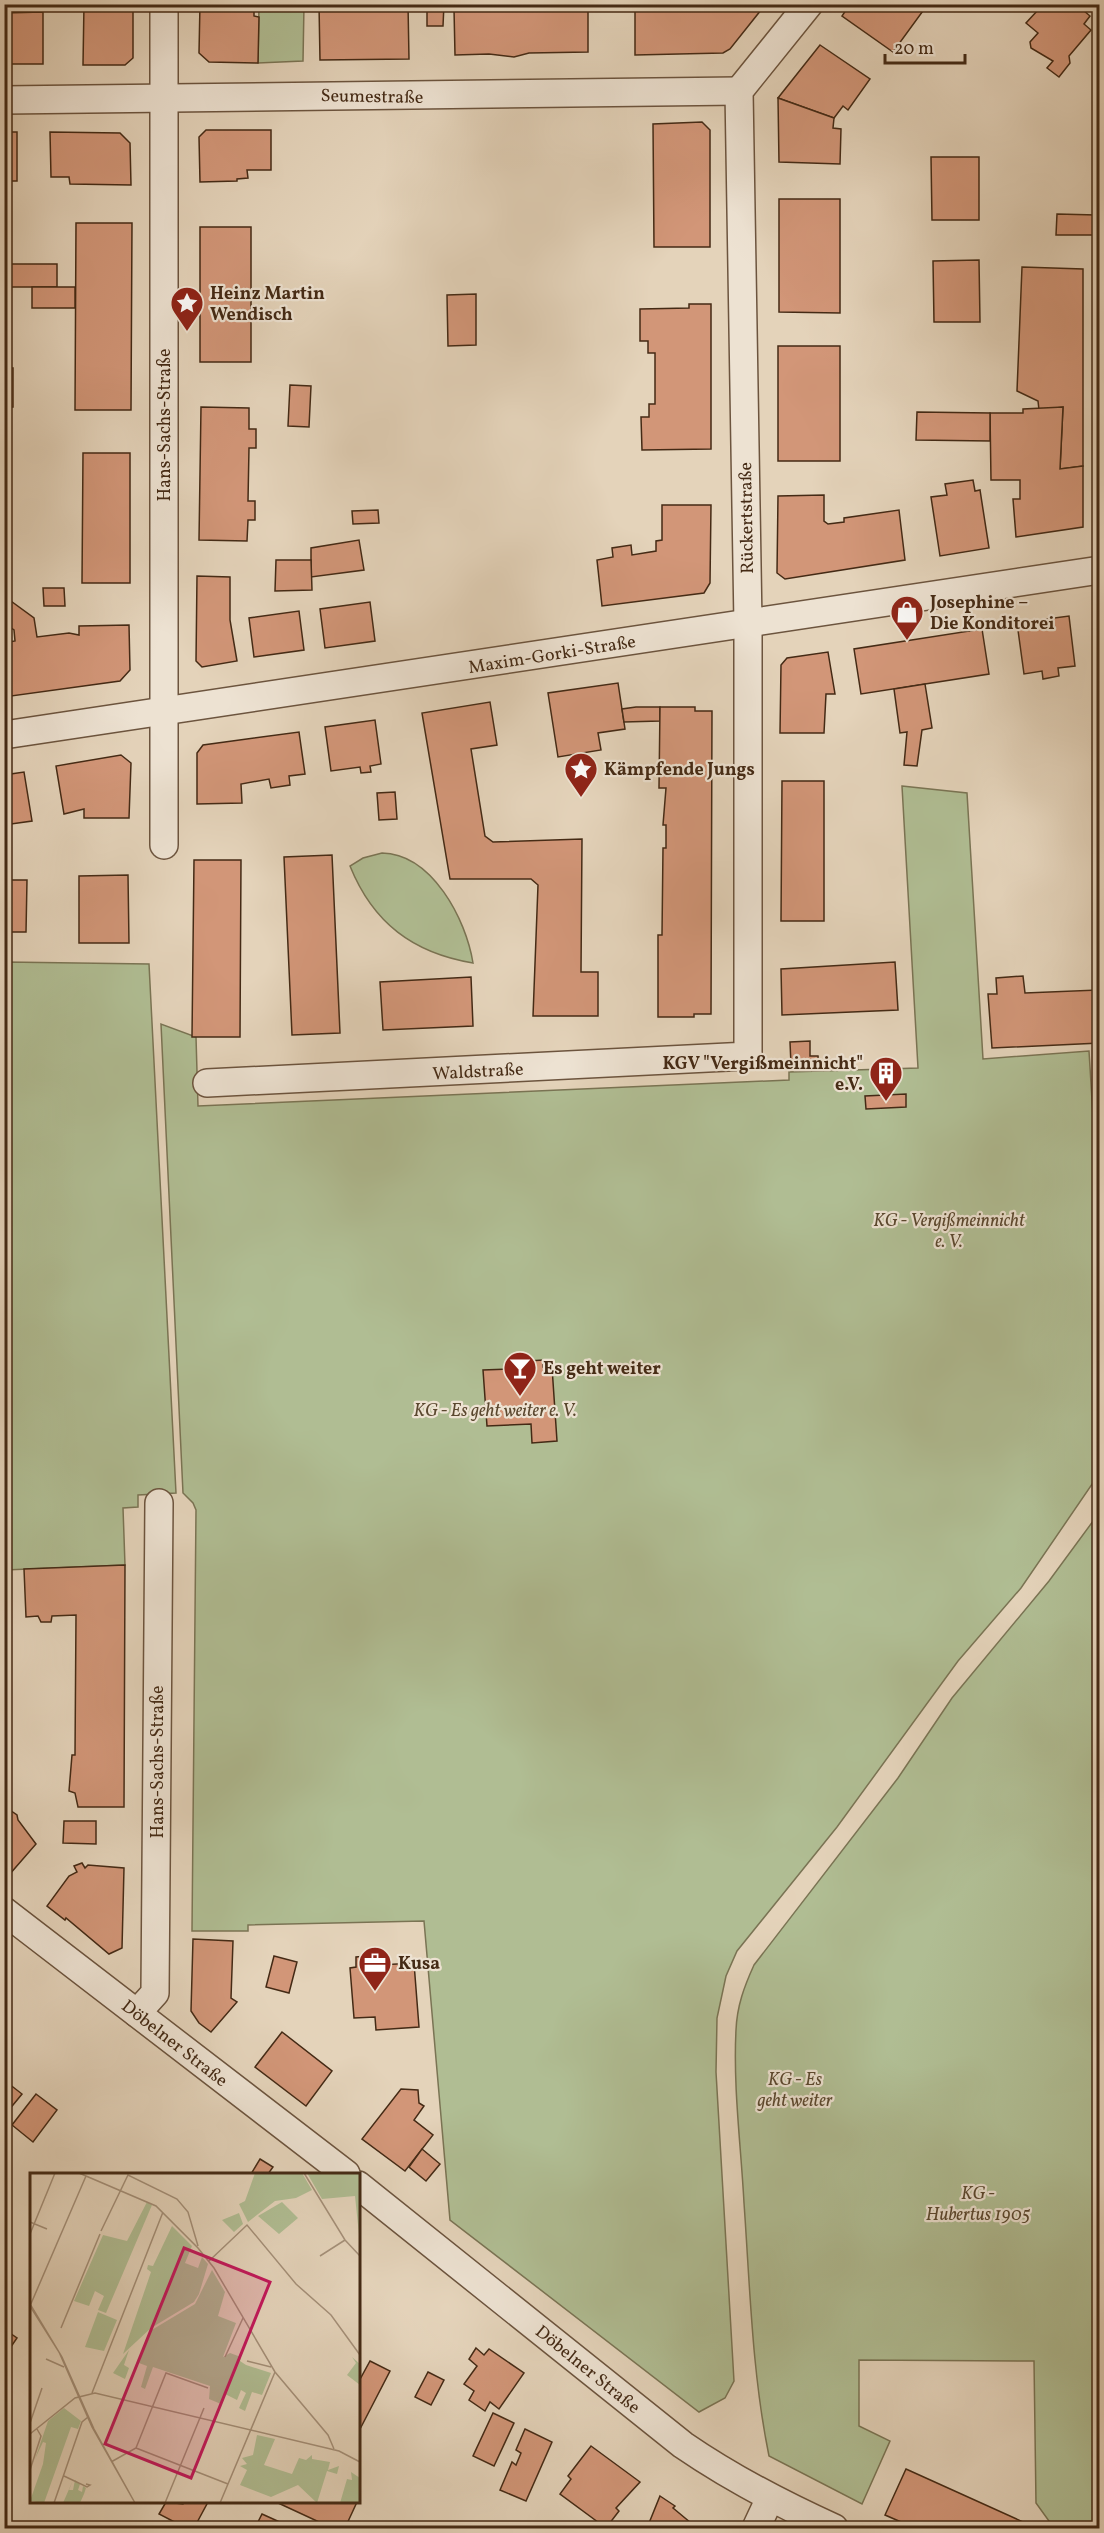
<svg xmlns="http://www.w3.org/2000/svg" width="1104" height="2533" font-family="Vollkorn,serif">
<style>
.green{fill:#b0bd93;stroke:#7a7454;stroke-width:1.5}
.building{fill:#d29678;stroke:#442a15;stroke-width:1.5}
.lines{fill:none;stroke-linecap:round;stroke-linejoin:round}
.minor-casing{stroke:#6c543e;stroke-width:30}
.minor{stroke:#ede2d2;stroke-width:27}
.labels{text-anchor:middle;stroke-width:4.5;stroke-linejoin:round;paint-order:stroke}
.street-label{font-size:18px;fill:#442a15;stroke:#ede2d2}
.poi-label{font-size:18px;font-weight:bold;fill:#442a15;stroke:#ede2d2;text-anchor:start}
.park-label{font-size:18px;font-style:italic;fill:#5a472e;stroke:#ede2d2}
.inset-road{fill:none;stroke:#a48f78;stroke-width:1.5}
.view{fill:#c2185b;fill-opacity:0.15;stroke:#c2185b;stroke-width:3}
.inset-edge{fill:none;stroke:#442a15;stroke-width:3}
</style>
<rect width="100%" height="100%" fill="#e4d3ba"/>
<filter id="stains"><feTurbulence type="fractalNoise" baseFrequency=".00333" numOctaves="4"/><feColorMatrix values="0 0 0 0 .2 0 0 0 0 .09 0 0 0 0 .02 0 0 0 .5 -.17"/></filter>
<radialGradient id="worn" r=".72"><stop offset=".6" stop-color="#630" stop-opacity="0"/><stop offset="1" stop-color="#630" stop-opacity=".3"/></radialGradient>
<g class="green">
<polygon points="259,5 304,5 303,61 258,63"/>
<polygon points="902,786 967,793 983,1059 1089,1051 1100,1231 1099,1474 1021,1588 958,1661 837,1827 737,1951 726,1976 717,2018 716,2072 734,2381 725,2398 699,2412 450,2220 424,1921 248,1925 248,1931 192,1931 196,1510 193,1503 183,1493 161,1024 196,1037 198,1106 789,1080 789,1072 918,1068"/>
<path d="M382,853C432,854 466,919 473,963C413,953 373,923 350,866L363,858Z"/>
<polygon points="5,962 149,964 176,1493 138,1495 138,1507 123,1508 125,1565 5,1570"/>
<path d="M1099,1513V2528H1054L1036,2503L1034,2361L859,2360V2426L890,2441L862,2504L769,2456C752,2373 750,2287 744,2203C741,2146 733,2087 736,2030C737,2006 744,1987 754,1965L898,1778L952,1698L1049,1581Z"/>
</g>
<g class="building">
<polygon points="84,4 133,4 133,58 125,65 83,65"/>
<polygon points="200,4 254,4 254,16 259,17 258,63 209,62 199,53"/>
<polygon points="319,4 408,4 409,59 320,60"/>
<polygon points="427,4 444,4 443,26 427,26"/>
<polygon points="536,4 588,4 588,52 529,53 514,57 489,54 455,55 454,9 518,8"/>
<polygon points="635,4 754,4 761,10 730,49 723,53 635,55"/>
<polygon points="850,4 928,4 893,52 842,16"/>
<polygon points="1035,4 1076,4 1090,16 1084,24 1091,30 1069,56 1070,63 1059,77 1047,68 1053,61 1031,48 1030,42 1038,33 1026,23 1038,10 1033,7"/>
<polygon points="43,12 43,64 4,64 4,13"/>
<polygon points="820,45 870,79 848,110 843,106 834,118 778,98"/>
<polygon points="778,98 834,118 833,128 841,129 840,164 779,162"/>
<polygon points="702,122 710,130 710,247 654,247 653,124"/>
<polygon points="206,130 271,130 271,170 247,170 248,178 237,179 237,181 200,182 199,137"/>
<rect x="4" y="132" width="13" height="49"/>
<polygon points="50,132 120,133 130,143 131,185 70,184 69,177 51,177"/>
<polygon points="931,157 979,157 979,220 932,220"/>
<polygon points="779,199 840,199 840,313 779,312"/>
<polygon points="1057,214 1096,215 1095,235 1056,235"/>
<polygon points="76,223 132,223 131,410 75,410"/>
<rect x="200" y="227" width="51" height="135"/>
<polygon points="979,260 980,322 934,322 933,261"/>
<rect x="4" y="264" width="53" height="23"/>
<polygon points="1022,267 1083,269 1083,466 1060,469 1063,407 1039,410 1038,401 1017,391"/>
<rect x="32" y="287" width="43" height="21"/>
<polygon points="476,294 476,345 448,346 447,295"/>
<polygon points="689,304 711,304 711,449 642,450 641,417 649,417 649,404 655,404 655,353 648,353 648,341 640,341 640,309 689,308"/>
<rect x="778" y="346" width="62" height="115"/>
<rect x="4" y="368" width="9" height="39"/>
<polygon points="290,385 311,386 309,427 288,426"/>
<polygon points="201,407 249,408 249,429 256,429 256,448 249,448 248,501 255,501 255,520 248,520 247,541 199,540"/>
<polygon points="1063,407 1060,469 1083,466 1083,527 1016,537 1013,499 1020,499 1020,480 991,480 990,413 1023,413 1023,409"/>
<polygon points="917,412 990,413 990,441 916,440"/>
<polygon points="83,453 130,453 130,583 82,583"/>
<polygon points="973,480 975,491 980,490 989,548 940,556 931,497 947,495 945,484"/>
<polygon points="824,495 824,521 828,524 844,522 844,518 899,510 905,560 785,579 777,573 778,496"/>
<polygon points="662,505 711,505 710,583 704,593 602,606 597,560 613,557 612,548 631,545 632,555 656,551 656,541 662,540"/>
<polygon points="378,510 379,523 353,524 352,511"/>
<polygon points="359,540 364,570 311,577 311,548"/>
<polygon points="276,560 311,560 312,590 275,591"/>
<polygon points="197,576 230,577 230,620 237,661 202,667 196,661"/>
<polygon points="43,588 64,588 65,606 44,606"/>
<polygon points="4,596 34,618 37,637 69,633 79,635 79,626 129,625 130,670 120,681 4,697 4,643 15,641 14,630 4,623"/>
<polygon points="370,602 375,641 325,648 320,609"/>
<polygon points="299,611 304,650 254,657 249,618"/>
<polygon points="1069,616 1075,666 1058,668 1059,676 1043,679 1042,671 1024,674 1017,623"/>
<polygon points="982,629 989,674 861,694 854,649"/>
<polygon points="828,652 835,694 826,694 824,733 780,733 781,665 787,658"/>
<polygon points="618,683 625,729 598,733 601,750 558,757 548,693"/>
<polygon points="925,684 932,728 922,730 917,766 904,765 907,732 900,733 894,689"/>
<polygon points="490,702 497,745 471,749 485,836 493,842 582,839 581,972 598,972 598,1016 533,1016 538,885 531,879 450,879 422,713"/>
<polygon points="636,707 660,707 660,721 624,722 622,709"/>
<polygon points="660,707 695,707 695,711 712,711 711,1014 694,1014 694,1017 658,1017 658,935 662,935 663,848 666,848 666,825 663,825 666,788 659,788"/>
<polygon points="375,720 381,764 370,766 371,772 361,773 360,767 331,771 325,727"/>
<polygon points="299,732 305,774 289,776 290,785 271,788 269,779 241,784 242,803 197,804 197,753 203,745"/>
<polygon points="121,755 131,763 129,818 84,818 84,809 64,814 56,766"/>
<polygon points="24,772 32,821 4,825 4,775"/>
<polygon points="782,781 824,781 824,921 781,921"/>
<polygon points="395,792 397,819 379,820 377,793"/>
<polygon points="332,855 340,1033 292,1035 284,857"/>
<polygon points="194,860 241,860 240,1037 192,1037"/>
<polygon points="128,875 129,943 79,943 79,876"/>
<polygon points="4,880 27,880 26,932 4,932"/>
<polygon points="895,962 898,1010 782,1015 781,969"/>
<polygon points="1023,976 1025,993 1098,990 1100,1043 992,1048 988,994 997,994 996,978"/>
<polygon points="471,977 473,1026 383,1030 380,982"/>
<polygon points="810,1041 810,1056 818,1056 819,1064 791,1065 790,1042"/>
<polygon points="906,1094 906,1107 866,1109 865,1096"/>
<polygon points="1094,1136 1100,1136 1100,1172 1096,1172"/>
<polygon points="543,1360 543,1367 552,1367 557,1441 532,1443 531,1424 487,1426 483,1370 513,1369 513,1362"/>
<polygon points="125,1565 124,1807 78,1807 75,1793 69,1791 72,1755 75,1755 76,1615 52,1616 51,1622 41,1622 38,1616 26,1617 24,1569"/>
<polygon points="4,1806 17,1815 18,1820 36,1844 9,1875 4,1872"/>
<polygon points="64,1821 96,1821 96,1844 63,1843"/>
<polygon points="82,1863 85,1868 88,1865 124,1868 122,1948 109,1954 66,1918 65,1920 47,1906 69,1876 77,1872 74,1866"/>
<polygon points="193,1939 233,1941 231,1998 237,2002 211,2032 199,2023 191,2011"/>
<polygon points="379,1955 380,1965 414,1963 419,2027 376,2030 375,2017 354,2018 350,1968 356,1967 356,1957"/>
<polygon points="274,1956 297,1962 289,1993 266,1987"/>
<polygon points="282,2032 332,2071 306,2106 255,2067"/>
<polygon points="4,2080 22,2094 4,2116"/>
<polygon points="401,2089 418,2090 419,2103 424,2106 414,2120 433,2135 405,2171 362,2139"/>
<polygon points="36,2094 57,2110 33,2142 12,2125"/>
<polygon points="422,2149 440,2164 426,2181 409,2167"/>
<polygon points="260,2159 273,2167 268,2174 251,2174"/>
<polygon points="4,2329 17,2338 4,2357"/>
<polygon points="476,2348 484,2355 489,2349 524,2373 499,2409 490,2402 485,2411 469,2400 474,2391 464,2384 477,2366 469,2359"/>
<polygon points="370,2361 390,2371 358,2433 358,2383"/>
<polygon points="428,2372 444,2380 431,2405 415,2397"/>
<polygon points="493,2413 514,2423 494,2466 473,2456"/>
<polygon points="525,2429 552,2442 526,2501 500,2490 512,2462 516,2465 521,2453 516,2450"/>
<polygon points="591,2446 640,2482 616,2508 619,2511 606,2528 560,2494 571,2479 568,2476"/>
<polygon points="906,2469 1032,2526 1031,2528 915,2528 885,2515"/>
<polygon points="660,2496 675,2506 673,2508 697,2528 647,2528"/>
<polygon points="166,2502 183,2504 184,2502 208,2502 194,2528 186,2528 159,2514"/>
<polygon points="276,2502 357,2502 345,2528 332,2528"/>
<polygon points="262,2514 293,2528 255,2528"/>
</g>
<g class="lines">
<defs>
<g id="minor">
<polyline points="164,4 164,845"/>
<polyline points="4,100 739,91"/>
<polyline points="4,735 1100,570"/>
<polyline points="207,1083 748,1056 748,624 739,91 809,4"/>
<polyline points="4,1911 346,2174"/>
<polyline points="137,2013 155,1993 159,1503"/>
<path d="M358,2185L683,2445C731,2478 781,2504 834,2528"/>
<polyline points="756,2528 770,2498"/>
</g>
</defs>
<use href="#minor" class="minor-casing"/>
<use href="#minor" class="minor"/>
</g>
<defs>
<symbol id="sight-pin" viewBox="-11 -11 22 30"><path d="M0 17L-7.5 6A9.5 9.5 0 1 1 7.5 6Z" fill="#8f2418" stroke="#ede2d2"/><path d="M0-6L1.8-2.2L6-1.7L2.9 1.2L3.7 5.4L0 3.3L-3.7 5.4L-2.9 1.2L-6-1.7L-1.8-2.2Z" fill="#fff"/></symbol>
<symbol id="shop-pin" viewBox="-11 -11 22 30"><path d="M0 17L-7.5 6A9.5 9.5 0 1 1 7.5 6Z" fill="#8f2418" stroke="#ede2d2"/><path d="M-5-2.5h2.3a2.7 3.5 0 0 1 5.4 0H5L5.5 6h-11ZM-1.5-2.5h3a1.5 2.3 0 0 0-3 0Z" fill="#fff"/></symbol>
<symbol id="building-pin" viewBox="-11 -11 22 30"><path d="M0 17L-7.5 6A9.5 9.5 0 1 1 7.5 6Z" fill="#8f2418" stroke="#ede2d2"/><path d="M-4-6H4V6H1V3H-1V6H-4ZM-2.5-4.3h1.7v1.8h-1.7ZM.8-4.3h1.7v1.8H.8ZM-2.5-1h1.7V.8h-1.7ZM.8-1h1.7V.8H.8Z" fill="#fff"/></symbol>
<symbol id="bar-pin" viewBox="-11 -11 22 30"><path d="M0 17L-7.5 6A9.5 9.5 0 1 1 7.5 6Z" fill="#8f2418" stroke="#ede2d2"/><path d="M-6-5H6L.8 .8V4.5H3.5V6h-7V4.5H-.8V.8Z" fill="#fff"/></symbol>
<symbol id="office-pin" viewBox="-11 -11 22 30"><path d="M0 17L-7.5 6A9.5 9.5 0 1 1 7.5 6Z" fill="#8f2418" stroke="#ede2d2"/><path d="M-6-3h4V-5.5h4V-3h4V5H-6ZM-1-4.5V-3h2v-1.5ZM-6 0V1H6V0Z" fill="#fff"/></symbol>
</defs>
<g fill-rule="evenodd">
<use href="#sight-pin" x="168" y="284" width="38" height="52"/>
<use href="#shop-pin" x="888" y="593" width="38" height="52"/>
<use href="#sight-pin" x="562" y="750" width="38" height="52"/>
<use href="#building-pin" x="867" y="1054" width="38" height="52"/>
<use href="#bar-pin" x="501" y="1349" width="38" height="52"/>
<use href="#office-pin" x="356" y="1944" width="38" height="52"/>
</g>
<g class="labels">
<g class="street-label">
<text transform="translate(372 96) rotate(1)" y="6">Seumestraße</text>
<text transform="translate(164 425) rotate(-90)" y="6">Hans-Sachs-Straße</text>
<text transform="translate(746 518) rotate(-91)" y="6">Rückertstraße</text>
<text transform="translate(552 654) rotate(-9)" y="6">Maxim-Gorki-Straße</text>
<text transform="translate(478 1071) rotate(-3)" y="6">Waldstraße</text>
<text transform="translate(157 1762) rotate(-90)" y="6">Hans-Sachs-Straße</text>
<text transform="translate(175 2043) rotate(38)" y="6">Döbelner Straße</text>
<text transform="translate(588 2369) rotate(39)" y="6">Döbelner Straße</text>
</g>
<g class="poi-label">
<text x="210" y="299">Heinz Martin<tspan x="210" dy="21">Wendisch</tspan></text>
<text x="930" y="608">Josephine –<tspan x="930" dy="21">Die Konditorei</tspan></text>
<text x="604" y="775">Kämpfende Jungs</text>
<text x="863" y="1069" text-anchor="end">KGV "Vergißmeinnicht"<tspan x="863" dy="21">e.V.</tspan></text>
<text x="543" y="1374">Es geht weiter</text>
<text x="398" y="1969">Kusa</text>
</g>
<g class="park-label">
<text x="949" y="1226">KG - Vergißmeinnicht<tspan x="949" dy="21">e. V.</tspan></text>
<text x="495" y="1416">KG - Es geht weiter e. V.</text>
<text x="795" y="2085">KG - Es<tspan x="795" dy="21">geht weiter</tspan></text>
<text x="978" y="2199">KG -<tspan x="978" dy="21">Hubertus 1905</tspan></text>
</g>
</g>
<g transform="translate(30 2173)">
<rect width="330" height="330" fill="#e4d3ba"/>
<path d="M225,0H272L282,17L266,25L245,28L218,49L209,31L215,28ZM277,0H330V71L325,23L292,26ZM117,29L122,32L76,140L68,137L74,123L65,118L59,133L44,128L73,62L97,68ZM252,29L268,45L249,61L228,43ZM209,40L213,51L204,59L192,47ZM142,53L162,73L155,90L168,95L172,84L178,91L169,121L164,129L121,155L93,181L121,99L117,96L118,92L123,93ZM182,97L195,119L188,143L206,150L193,184L200,180L211,184L210,188L216,192L241,200L232,222L222,219L215,238L209,235L216,220L211,217L207,227L195,221L191,231L179,226L180,213L123,194L115,216L111,214L117,193L109,190L120,158L165,131ZM68,139L87,147L74,178L55,174ZM99,177L94,192L99,195L95,206L83,200ZM322,184L330,191V212L317,202L326,190ZM34,235L51,248L48,256L41,254L14,330L0,328L13,291L16,270L13,269L5,286L18,248ZM227,262L245,266L234,292L262,301L269,285L276,287L282,282V274V286L300,289L298,297L309,293L307,301L297,298L287,330L268,312L241,324L210,312L217,297L210,293L217,291L212,285L223,282ZM321,299L330,305V330H310L317,306L322,307ZM43,307L39,317H43L45,307L50,311L48,317L52,319L53,313L56,315L54,321L50,330H33Z" fill="#b0bd93"/>
<path class="inset-road" d="M49,0L126,33L168,75L184,95L245,199L298,262L304,276M274,0L315,67L330,83M0,49L17,56M71,58L98,2L147,26L158,39L168,73M0,61L25,0M290,83L315,67M179,88L217,52L266,111L301,142L330,182M0,131L32,184L64,256L105,330M0,133L56,3M0,133L29,179L62,254L105,330M31,155L70,61M195,184L213,145M16,186L34,194M217,188L241,194M62,220L133,39M0,250L12,215M0,261L45,225L65,220L309,278L330,289M106,275L198,311M81,289L106,275L136,200L178,215M0,297L11,263L7,256M34,303L57,314L60,312L56,311M24,330L52,249L58,244M135,330L174,235M190,330L245,199"/>
<path class="view" d="M154,75L240,109L161,305L75,271Z"/>
<rect width="330" height="330" class="inset-edge"/>
</g>
<rect width="1104" height="2533" fill="none" stroke="#e4d3ba" stroke-width="24"/>
<rect x="6" y="6" width="1092" height="2521" fill="none" stroke="#442a15" stroke-width="3"/>
<rect x="12" y="12" width="1080" height="2509" fill="none" stroke="#442a15" stroke-width="1.5"/>
<path d="M885 54v9h80v-9" fill="none" stroke="#442a15" stroke-width="3"/>
<text x="894" y="54" font-size="18" fill="#442a15" stroke="#ede2d2" stroke-width="4.5" paint-order="stroke">20 m</text>
<rect width="100%" height="100%" filter="url(#stains)"/>
<rect width="100%" height="100%" fill="url(#worn)"/>
</svg>
